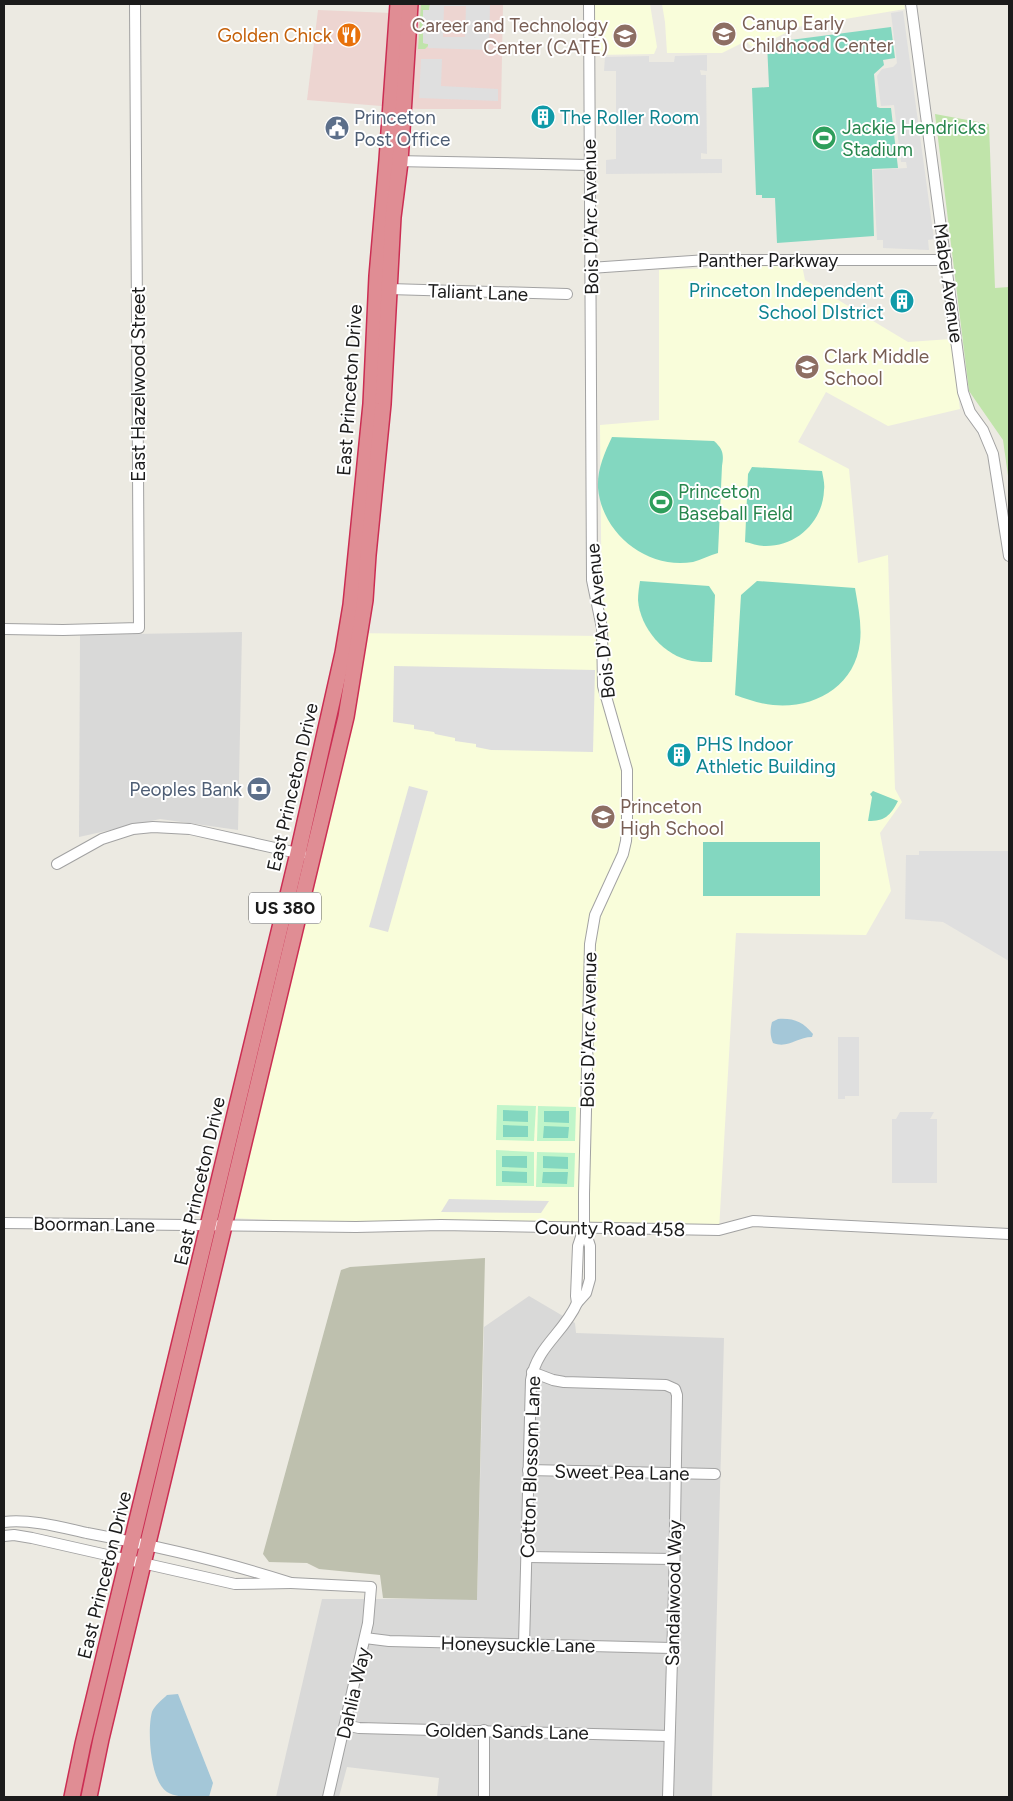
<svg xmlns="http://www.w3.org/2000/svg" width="1013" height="1801" font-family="Figtree,sans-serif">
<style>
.residential{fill:#d9d9d8}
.commercial{fill:#edd5d1}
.education{fill:#f9fdda}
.construction{fill:#bec0ae}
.grass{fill:#c0e4aa}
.park{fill:#c0f5ca}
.pitch{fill:#83d7c0}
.parking{fill:#dfdfdf;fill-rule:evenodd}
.water{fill:#a4c7d8}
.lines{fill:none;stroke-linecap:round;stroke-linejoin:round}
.minor-casing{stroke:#a2a2a2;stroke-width:12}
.highway-casing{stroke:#cb2e53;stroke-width:18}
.minor{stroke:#fff;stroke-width:10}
.highway{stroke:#e08d94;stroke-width:15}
.labels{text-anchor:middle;stroke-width:4;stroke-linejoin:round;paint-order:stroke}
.shield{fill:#fff;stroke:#5f5f5f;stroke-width:1}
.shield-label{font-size:18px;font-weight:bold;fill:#1b1b1b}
.education-label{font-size:19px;fill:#785e54;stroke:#fff;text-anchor:start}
.food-label{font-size:19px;fill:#c56008;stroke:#fff;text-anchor:end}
.service-label{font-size:19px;fill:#4e5e75;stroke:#fff;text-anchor:start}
.culture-label{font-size:19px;fill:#0d838f;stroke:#fff;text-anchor:start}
.leisure-label{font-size:19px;fill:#27864d;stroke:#fff;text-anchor:start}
.street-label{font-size:19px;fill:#1b1b1b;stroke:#fff}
</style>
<rect width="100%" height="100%" fill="#eceae2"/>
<g class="residential">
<polygon points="242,632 238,830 160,819 79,837 80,635"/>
<polygon points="529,1296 575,1323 576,1333 724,1338 712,1797 437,1797 439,1778 347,1767 339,1797 276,1797 322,1599 477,1599 484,1327"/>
</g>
<polygon class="commercial" points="418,4 503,4 501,109 418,109 307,100 318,10 416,14"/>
<g class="education">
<polygon points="593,4 650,4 657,47 654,54 595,55"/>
<polygon points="662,4 904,4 905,9 797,27 754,49 746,41 722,53 667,53 665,22"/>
<polygon points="802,265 805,280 908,342 951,339 960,409 888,426 826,392 798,442 849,469 858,563 888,555 895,789 902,802 880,833 891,891 866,935 736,933 719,1230 389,1227 235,1218 351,633 602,636 600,425 659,420 659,270"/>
</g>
<polygon class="construction" points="485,1258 477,1600 383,1598 380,1575 319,1569 307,1563 269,1562 263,1554 341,1270 350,1267"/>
<g class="grass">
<polygon points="421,4 430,4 429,11 424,10 423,43 428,44 429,45 425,49 418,49"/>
<polygon points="935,114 989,124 995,288 1009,287 1009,483 1003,440 969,391"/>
</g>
<g class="park">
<polygon points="497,1105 536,1106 534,1141 496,1140"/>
<polygon points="538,1106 576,1107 575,1141 537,1141"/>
<polygon points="496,1150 534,1152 534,1186 496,1186"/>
<polygon points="537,1152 575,1153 574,1187 536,1187"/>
</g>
<g class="pitch">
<polygon points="891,27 895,58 883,60 884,65 874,74 877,107 880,108 891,108 898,168 872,169 874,236 777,243 775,198 762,198 762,195 756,195 752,88 769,87 767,43"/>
<path d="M612,437L714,441C723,449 724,454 722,466L718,553C710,555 701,560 693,562C648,570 602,534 598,488C597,470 604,454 612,437Z"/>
<path d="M752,467L822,471C823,477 825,484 824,490C823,522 796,547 764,546C758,546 751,543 745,542L748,474Z"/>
<path d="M640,581L709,586L715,595L712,662C705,662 698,662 692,661C664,656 640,628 638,600C638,594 639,587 640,581Z"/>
<path d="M757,581L855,588C858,606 862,624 860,642C855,687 814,709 773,705C760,704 747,699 735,695L741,595Z"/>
<path d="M873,791L898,801C890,816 885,821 868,821L872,797L870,794Z"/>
<rect x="703" y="842" width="117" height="54"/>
<polygon points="503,1110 528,1111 528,1122 503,1121"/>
<polygon points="544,1111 569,1111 569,1123 544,1122"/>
<polygon points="503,1125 528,1126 528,1137 503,1137"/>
<polygon points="544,1126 569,1127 568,1138 543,1138"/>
<polygon points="502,1156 527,1156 527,1168 502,1167"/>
<polygon points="543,1156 568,1157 568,1169 543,1168"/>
<polygon points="502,1171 527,1172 527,1183 502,1182"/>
<polygon points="543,1172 568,1172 567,1184 542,1183"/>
</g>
<g class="parking">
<path d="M430,4H490L489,50L428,48V44L423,43V10H429ZM444,6H466L465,37H443Z"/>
<polygon points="903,11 934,239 928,240 929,250 883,248 883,240 877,240 873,170 907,168 906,162 901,162 894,105 881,106 877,76 882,69 893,67 897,63 891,13"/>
<polygon points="707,55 707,71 700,70 701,75 706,75 707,154 701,153 701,159 722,159 722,173 606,174 606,160 616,159 616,71 604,71 605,57 649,56 649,62 674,62 675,56"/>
<polygon points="421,59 442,59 441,86 498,89 498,101 419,98"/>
<polygon points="394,666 595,670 593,752 491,750 476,747 476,744 455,741 455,738 435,734 434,732 414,729 414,725 393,722"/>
<polygon points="409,786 428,791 388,932 369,927"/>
<polygon points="919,851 1009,851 1009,961 943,922 905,919 906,855 919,855"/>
<polygon points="838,1037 859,1037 859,1096 845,1096 845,1099 838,1099"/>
<polygon points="900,1112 934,1112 930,1119 937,1119 937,1183 892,1183 892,1119 896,1119"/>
<polygon points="449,1199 549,1201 541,1213 441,1212"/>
</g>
<g class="water">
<path d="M778,1019C794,1018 803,1022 813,1034L812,1037C797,1037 788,1049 773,1043C770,1035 770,1030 772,1022Z"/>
<path d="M178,1694L213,1783L209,1797C196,1797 179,1799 167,1792C150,1781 147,1730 152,1712C154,1706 163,1699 167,1695Z"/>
</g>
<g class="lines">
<defs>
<g id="minor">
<polyline points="911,4 963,392 970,412 983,430 993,454 1009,556"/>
<polyline points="395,161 589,165"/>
<polyline points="590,268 707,260 946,260"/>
<polyline points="389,289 567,294"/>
<polyline points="4,629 63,630 139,628 135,4"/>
<polyline points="57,864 102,839 133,829 153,827 190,829 302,854"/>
<polyline points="4,1223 356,1227 441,1225 719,1230 753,1221 1009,1234"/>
<polyline points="584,1228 578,1246 576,1296 577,1303 586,1293 590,1279 590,1246 584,1228 584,1194 590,944 595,915 623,854 626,841 627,827 627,770 603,686 602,628 592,580 589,4"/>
<polyline points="532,1372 553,1380 564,1382 666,1385 675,1389 677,1395 674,1590 668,1797"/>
<polyline points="528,1470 715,1474"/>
<path d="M4,1522C31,1519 60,1527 87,1533C156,1546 224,1561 291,1583L235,1584L32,1538L14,1535L4,1536"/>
<polyline points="527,1557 674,1559"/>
<polyline points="291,1583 371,1587 368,1623 328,1797"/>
<polyline points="365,1638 389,1641 672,1648"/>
<path d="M524,1644L531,1380C537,1346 564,1333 577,1303"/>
<polyline points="345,1725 359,1728 669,1736"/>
<polyline points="484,1797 484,1730"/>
</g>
<g id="highway">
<polyline points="72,1797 83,1744 298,853 343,653 351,605 371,404 377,276 387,160 398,4"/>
<polyline points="89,1797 101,1739 346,717 365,600 368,555 383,404 393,217 400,162 410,4"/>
</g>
</defs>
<use href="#minor" class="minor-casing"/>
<use href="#highway" class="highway-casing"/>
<use href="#minor" class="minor"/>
<use href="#highway" class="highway"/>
</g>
<defs>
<symbol id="school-disc" viewBox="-11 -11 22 22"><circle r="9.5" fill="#8d6e63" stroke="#fff"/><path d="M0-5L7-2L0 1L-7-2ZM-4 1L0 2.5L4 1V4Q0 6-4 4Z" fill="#fff"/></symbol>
<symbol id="restaurant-disc" viewBox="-11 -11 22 22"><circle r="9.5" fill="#e8710a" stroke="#fff"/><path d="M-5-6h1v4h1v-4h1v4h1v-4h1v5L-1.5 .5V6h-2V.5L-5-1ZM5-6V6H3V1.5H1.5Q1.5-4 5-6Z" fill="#fff"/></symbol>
<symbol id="building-disc" viewBox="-11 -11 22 22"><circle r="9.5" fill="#0f9aa8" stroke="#fff"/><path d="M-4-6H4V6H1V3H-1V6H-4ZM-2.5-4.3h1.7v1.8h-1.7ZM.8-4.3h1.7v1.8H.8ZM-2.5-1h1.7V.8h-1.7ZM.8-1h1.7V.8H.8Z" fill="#fff"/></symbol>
<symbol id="civic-disc" viewBox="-11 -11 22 22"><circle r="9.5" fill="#5c6f8a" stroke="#fff"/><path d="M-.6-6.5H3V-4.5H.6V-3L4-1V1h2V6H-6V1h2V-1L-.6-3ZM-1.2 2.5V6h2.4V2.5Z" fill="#fff"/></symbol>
<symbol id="stadium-disc" viewBox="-11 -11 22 22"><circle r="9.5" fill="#2e9e5b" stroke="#fff"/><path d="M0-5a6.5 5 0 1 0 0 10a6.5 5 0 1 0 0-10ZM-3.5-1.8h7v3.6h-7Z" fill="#fff"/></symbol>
<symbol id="bank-disc" viewBox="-11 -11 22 22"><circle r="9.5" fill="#5c6f8a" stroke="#fff"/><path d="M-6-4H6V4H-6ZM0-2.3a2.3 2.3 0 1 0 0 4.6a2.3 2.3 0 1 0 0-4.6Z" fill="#fff"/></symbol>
</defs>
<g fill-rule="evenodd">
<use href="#school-disc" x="710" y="20" width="28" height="28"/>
<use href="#restaurant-disc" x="335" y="21" width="28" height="28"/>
<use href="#school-disc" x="611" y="22" width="28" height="28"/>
<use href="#building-disc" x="529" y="103" width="28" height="28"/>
<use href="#civic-disc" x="323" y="114" width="28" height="28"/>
<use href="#stadium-disc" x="810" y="124" width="28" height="28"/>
<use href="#building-disc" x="888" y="287" width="28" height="28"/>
<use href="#school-disc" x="793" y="353" width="28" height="28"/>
<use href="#stadium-disc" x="647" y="488" width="28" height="28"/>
<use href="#building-disc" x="665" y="741" width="28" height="28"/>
<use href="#bank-disc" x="245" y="775" width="28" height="28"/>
<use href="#school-disc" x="589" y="803" width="28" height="28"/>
</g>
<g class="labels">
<rect class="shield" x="249" y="892.5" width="72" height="31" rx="4"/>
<g class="shield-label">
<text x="285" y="914">US 380</text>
</g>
<g class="education-label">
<text x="742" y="30">Canup Early<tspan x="742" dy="22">Childhood Center</tspan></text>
<text x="608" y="32" text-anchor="end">Career and Technology<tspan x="608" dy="22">Center (CATE)</tspan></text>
<text x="824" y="363">Clark Middle<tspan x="824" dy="22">School</tspan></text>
<text x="620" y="813">Princeton<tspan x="620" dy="22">High School</tspan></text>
</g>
<g class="food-label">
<text x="332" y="42">Golden Chick</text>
</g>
<g class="service-label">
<text x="354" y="124">Princeton<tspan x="354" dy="22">Post Office</tspan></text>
<text x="242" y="796" text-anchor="end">Peoples Bank</text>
</g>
<g class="culture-label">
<text x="560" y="124">The Roller Room</text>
<text x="884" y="297" text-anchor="end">Princeton Independent<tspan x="884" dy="22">School DIstrict</tspan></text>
<text x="696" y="751">PHS Indoor<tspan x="696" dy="22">Athletic Building</tspan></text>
</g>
<g class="leisure-label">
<text x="842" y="134">Jackie Hendricks<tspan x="842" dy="22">Stadium</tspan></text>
<text x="678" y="498">Princeton<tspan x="678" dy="22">Baseball Field</tspan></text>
</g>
<g class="street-label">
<text transform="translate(590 217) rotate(-91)" y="7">Bois D'Arc Avenue</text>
<text x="768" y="267">Panther Parkway</text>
<text transform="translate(949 283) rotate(82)" y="7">Mabel Avenue</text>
<text transform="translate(478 292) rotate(2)" y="7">Taliant Lane</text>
<text transform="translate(138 384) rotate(-90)" y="7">East Hazelwood Street</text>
<text transform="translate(349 390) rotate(-86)" y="7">East Princeton Drive</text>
<text transform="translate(600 621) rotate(-96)" y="7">Bois D'Arc Avenue</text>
<text transform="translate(292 787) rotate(-77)" y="7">East Princeton Drive</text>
<text transform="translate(588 1030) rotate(-89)" y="7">Bois D'Arc Avenue</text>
<text transform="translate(199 1181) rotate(-77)" y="7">East Princeton Drive</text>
<text transform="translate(94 1224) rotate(1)" y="7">Boorman Lane</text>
<text transform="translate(610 1228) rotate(1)" y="7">County Road 458</text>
<text transform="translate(530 1467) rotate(-88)" y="7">Cotton Blossom Lane</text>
<text transform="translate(622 1472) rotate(1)" y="7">Sweet Pea Lane</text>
<text transform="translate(104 1575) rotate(-76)" y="7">East Princeton Drive</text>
<text transform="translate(673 1593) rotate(-89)" y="7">Sandalwood Way</text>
<text transform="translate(518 1644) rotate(1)" y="7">Honeysuckle Lane</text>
<text transform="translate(353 1693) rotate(-77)" y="7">Dahlia Way</text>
<text transform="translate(507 1731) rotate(1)" y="7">Golden Sands Lane</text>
</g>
</g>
<rect width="1013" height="1801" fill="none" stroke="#1b1b1b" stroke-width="10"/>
</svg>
